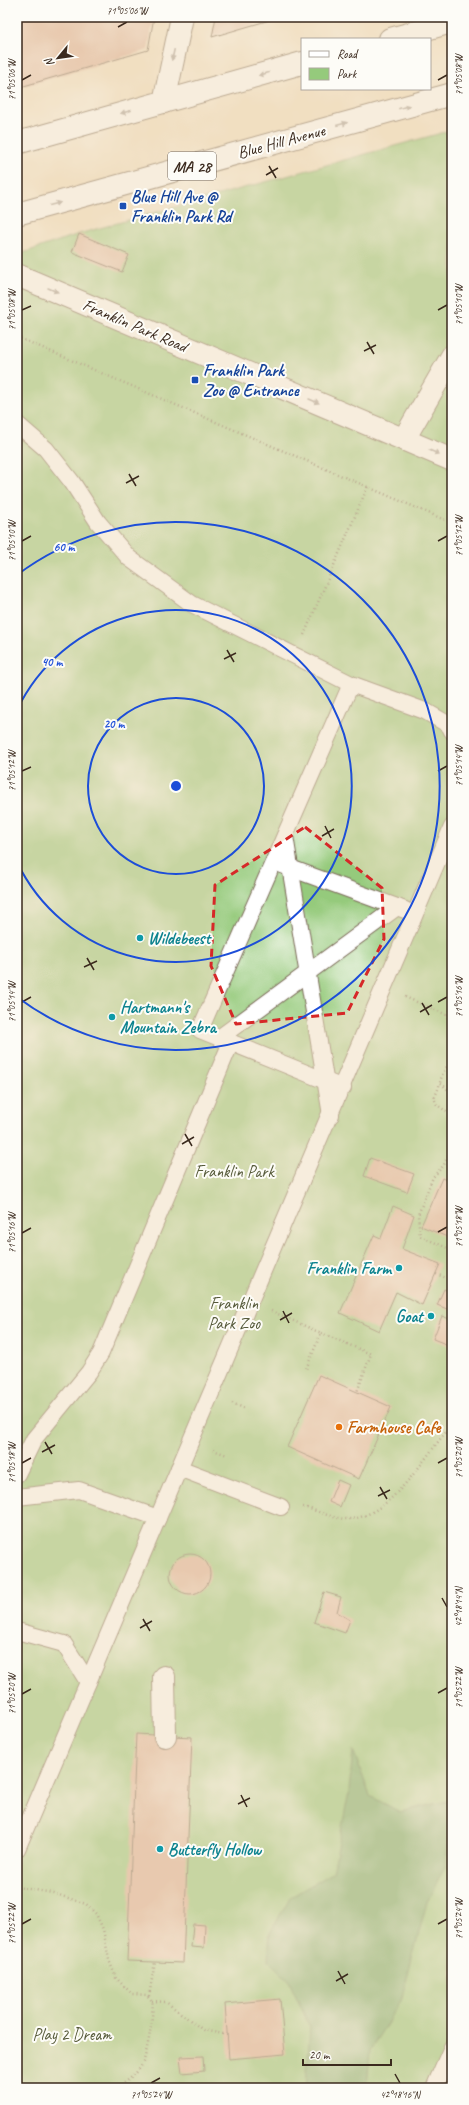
<svg xmlns="http://www.w3.org/2000/svg" width="469" height="2105" font-family="Caveat,sans-serif">
<style>
.green{fill:#95ca7c;stroke:#687a4d}
.forest{fill:#78ae6c;stroke:#5a6c45}
.building{fill:#deb099}
.lines{fill:none;stroke-linecap:round;stroke-linejoin:round}
.lane-casing{stroke:#7b6957;stroke-width:18}
.street-casing{stroke:#7b6957;stroke-width:24}
.secondary-casing{stroke:#7b6957;stroke-width:24}
.primary-casing{stroke:#7b6957;stroke-width:24}
.path{stroke:#7b6957;stroke-width:2.5;stroke-dasharray:1 3;stroke-linecap:butt}
.lane{stroke:#fff;stroke-width:16}
.street{stroke:#fff;stroke-width:22}
.secondary{stroke:#fff;stroke-width:22}
.primary{stroke:#fff;stroke-width:22}
.oneway{fill:#a79f9a}
.marked{fill:none;stroke:#d62828;stroke-width:3;stroke-dasharray:8 5;stroke-linejoin:round}
.ticks{fill:none;stroke:#3b2a1e;stroke-width:1.5}
.ring{fill:none;stroke:#1d4ed8;stroke-width:2}
.transit-dot{fill:#1a4fb4;stroke:#fdfcf7;stroke-width:1.5}
.culture-dot{fill:#0f9aa8;stroke:#fdfcf7;stroke-width:1.5}
.food-dot{fill:#e8710a;stroke:#fdfcf7;stroke-width:1.5}
.labels{text-anchor:middle;stroke-width:4;stroke-linejoin:round;paint-order:stroke}
.shield{fill:#fdfcf7;stroke:#75695f;stroke-width:1}
.shield-label{font-size:16px;font-weight:bold;fill:#3b2a1e}
.street-label{font-size:17px;fill:#3b2a1e;stroke:#fdfcf7}
.transit-label{font-size:17px;font-weight:bold;fill:#164399;stroke:#fdfcf7;text-anchor:start}
.culture-label{font-size:17px;font-weight:bold;fill:#0d838f;stroke:#fdfcf7;text-anchor:start}
.park-label{font-size:17px;fill:#565a3a;stroke:#fdfcf7}
.food-label{font-size:17px;font-weight:bold;fill:#c56008;stroke:#fdfcf7;text-anchor:start}
.centre{fill:#1d4ed8;stroke:#fdfcf7;stroke-width:2}
.ring-label{font-size:12px;text-anchor:middle;font-weight:bold;fill:#1d4ed8;stroke:#fdfcf7;stroke-width:4;stroke-linejoin:round;paint-order:stroke}
.neatline{fill:none;stroke:#3b2a1e;stroke-width:1.5}
.ticks-label{font-size:10px;text-anchor:middle;fill:#3b2a1e}
</style>
<rect width="100%" height="100%" fill="#fdfcf7"/>
<filter id="ink" filterUnits="userSpaceOnUse"><feTurbulence type="fractalNoise" baseFrequency=".025" numOctaves="2"/><feDisplacementMap in="SourceGraphic" scale="8" xChannelSelector="R" yChannelSelector="G"/><feConvolveMatrix kernelMatrix="1 2 1 2 8 2 1 2 1" color-interpolation-filters="sRGB"/></filter>
<filter id="wash" filterUnits="userSpaceOnUse"><feTurbulence type="fractalNoise" baseFrequency=".012" numOctaves="4" result="noise"/><feDisplacementMap in="SourceGraphic" scale="16" xChannelSelector="R" yChannelSelector="G"/><feGaussianBlur stdDeviation="0.9" result="paint"/><feColorMatrix in="noise" values="0 0 0 0 0 0 0 0 0 0 0 0 0 0 0 0 0 1.4 0 .05"/><feComposite in="paint" operator="in"/></filter>
<g filter="url(#wash)">
<rect width="100%" height="100%" fill="#f1dfc1"/>
<polygon class="green" points="452,130 452,2088 17,2088 17,255 82,233"/>
<polygon class="forest" points="353,1750 370,1796 400,1812 452,1800 446,1865 427,1902 401,2001 370,2050 367,2088 306,2088 310,2027 289,1981 268,1960 270,1932 291,1897 333,1872 349,1792"/>
<g id="blocks">
<g class="building">
<polygon points="17,17 154,17 148,50 17,88"/>
<polygon points="216,17 280,17 212,37"/>
<polygon points="79,234 129,255 122,272 72,252"/>
<polygon points="370,1158 414,1174 407,1192 364,1176"/>
<polygon points="442,1178 452,1183 452,1239 421,1226"/>
<polygon points="393,1206 414,1215 402,1249 440,1264 422,1305 396,1292 379,1331 340,1313 374,1235 381,1238"/>
<polygon points="444,1289 452,1293 452,1311 437,1305"/>
<polygon points="442,1316 452,1320 451,1346 433,1339"/>
<polygon points="319,1375 391,1407 359,1479 287,1447"/>
<polygon points="338,1480 349,1485 340,1507 329,1502"/>
<circle cx="190" cy="1574" r="20"/>
<polygon points="324,1592 341,1597 337,1612 350,1620 345,1633 314,1622"/>
<polygon points="136,1734 192,1737 183,1963 127,1961"/>
<polygon points="193,1924 205,1925 204,1948 191,1947"/>
<polygon points="280,1999 285,2054 229,2059 225,2004"/>
<polygon points="203,2056 204,2071 182,2073 180,2057"/>
</g>
</g>
</g>
<g filter="url(#ink)">
<use href="#blocks" fill-opacity="0" stroke="#7b6957" stroke-width="1"/>
<g class="lines">
<defs>
<g id="lane">
<polyline points="17,424 46,449 72,482 98,522 129,558 192,604 351,684 425,711 449,725 452,731"/>
<polyline points="285,836 331,1115"/>
<polyline points="282,865 405,910"/>
<polyline points="219,1038 397,907"/>
<polyline points="343,1088 200,1030 351,684"/>
<polyline points="179,1468 281,1507"/>
<polyline points="17,1474 34,1439 89,1372 101,1353 231,1042"/>
<polyline points="17,1497 79,1490 158,1518"/>
<polyline points="17,1631 64,1644 88,1682"/>
<path d="M17,1849C160,1508 309,1169 452,827"/>
<polyline points="434,2088 452,2047"/>
</g>
<g id="street">
<polyline points="164,102 182,17"/>
<polyline points="404,439 452,356"/>
<polyline points="164,1677 165,1736"/>
</g>
<polyline id="secondary" points="17,275 452,460"/>
<g id="primary">
<polyline points="390,39 452,22"/>
<polyline points="17,143 302,63"/>
<polyline points="17,214 452,94"/>
</g>
</defs>
<use href="#lane" class="lane-casing"/>
<use href="#street" class="street-casing"/>
<use href="#secondary" class="secondary-casing"/>
<use href="#primary" class="primary-casing"/>
<g class="path">
<polyline points="17,337 452,523"/>
<polyline points="304,635 368,486"/>
<polyline points="405,997 447,1015"/>
<polyline points="452,1007 447,1015 452,1041"/>
<path d="M452,1061C438,1074 443,1082 434,1098L437,1105L446,1111L452,1109"/>
<polyline points="441,1083 452,1094"/>
<polyline points="452,1145 444,1165 433,1177 418,1215 420,1236 452,1250"/>
<polyline points="436,1274 452,1280"/>
<polyline points="271,1311 321,1333 306,1369"/>
<polyline points="321,1333 371,1354 357,1392"/>
<polyline points="232,1403 246,1409"/>
<polyline points="213,1450 227,1455"/>
<path d="M303,1507C315,1510 328,1516 338,1518C383,1528 421,1462 445,1433L452,1427"/>
<path d="M17,1887L53,1893L86,1904L96,1914L103,1929L109,1960L116,1978L132,1994L147,1995L152,2001C155,2007 147,2055 143,2062C138,2074 127,2081 117,2088"/>
<polyline points="149,1996 155,1962"/>
<polyline points="152,2001 166,2002 203,2030 228,2035"/>
</g>
<use href="#lane" class="lane"/>
<use href="#street" class="street"/>
<use href="#secondary" class="secondary"/>
<use href="#primary" class="primary"/>
</g>
<defs><path id="oneway-solid" d="M-6-.8H1V-3.2L6.5 0L1 3.2V.8H-6Z"/></defs>
<g class="oneway">
<use href="#oneway-solid" transform="translate(173 55) rotate(103)"/>
<use href="#oneway-solid" transform="translate(264 74) rotate(164)"/>
<use href="#oneway-solid" transform="translate(404 107) rotate(-16)"/>
<use href="#oneway-solid" transform="translate(126 112) rotate(164)"/>
<use href="#oneway-solid" transform="translate(342 124) rotate(-15)"/>
<use href="#oneway-solid" transform="translate(55 204) rotate(-15)"/>
<use href="#oneway-solid" transform="translate(53 290) rotate(23)"/>
<use href="#oneway-solid" transform="translate(314 401) rotate(23)"/>
<use href="#oneway-solid" transform="translate(434 452) rotate(23)"/>
</g>
</g>
<path d="M0 0H469V2105H0ZM305,827L382,888L384,939L347,1013L236,1024L211,966L215,885Z" fill="#f1dfc1" fill-opacity=".55" fill-rule="evenodd"/>
<path class="marked" d="M305,827L382,888L384,939L347,1013L236,1024L211,966L215,885Z"/>
<path class="ticks" d="M118,27L127,22M22,80L31,75M438,80L447,75M269,166L276,178M266,175L278,168M22,310L31,306M438,310L447,305M367,342L374,354M364,351L376,345M129,474L136,486M126,483L139,476M22,541L31,536M438,541L447,536M227,650L234,662M224,659L236,653M22,771L31,767M438,771L447,766M325,826L331,838M322,836L334,829M87,958L94,970M84,967L97,961M22,1002L31,997M438,1002L447,997M422,1003L429,1015M420,1012L432,1005M185,1134L192,1146M182,1144L194,1137M438,1232L447,1227M22,1233L31,1228M283,1311L289,1323M280,1320L292,1313M45,1442L52,1454M42,1452L55,1445M22,1463L31,1458M438,1463L447,1458M380,1487L387,1499M378,1496L390,1490M442,1598L447,1607M143,1619L150,1631M140,1628L152,1621M438,1693L447,1688M22,1694L31,1689M241,1795L247,1807M238,1804L250,1798M22,1924L31,1919M438,1924L447,1919M338,1971L345,1984M336,1981L348,1974M395,2074L400,2083M151,2083L160,2078"/>
<g class="ring">
<circle cx="176" cy="786" r="88"/>
<path d="M17 710A176 176 0 1 1 17 862"/>
<path d="M17 575A264 264 0 1 1 17 997"/>
</g>
<g class="transit-dot">
<rect x="119" y="202" width="8" height="8" rx="2"/>
<rect x="191" y="376" width="8" height="8" rx="2"/>
</g>
<g class="culture-dot">
<circle cx="140" cy="938" r="4"/>
<circle cx="112" cy="1017" r="4"/>
<circle cx="399" cy="1268" r="4"/>
<circle cx="431" cy="1316" r="4"/>
<circle cx="160" cy="1849" r="4"/>
</g>
<circle class="food-dot" cx="339" cy="1427" r="4"/>
<g class="labels">
<rect class="shield" x="168" y="152" width="48" height="28" rx="3"/>
<g class="shield-label">
<text x="192" y="172">MA 28</text>
</g>
<g class="street-label">
<text transform="translate(281 141) rotate(-15)" y="6">Blue Hill Avenue</text>
<text transform="translate(135 325) rotate(23)" y="6">Franklin Park Road</text>
</g>
<g class="transit-label">
<text x="131" y="202">Blue Hill Ave @<tspan x="131" dy="20">Franklin Park Rd</tspan></text>
<text x="203" y="376">Franklin Park<tspan x="203" dy="20">Zoo @ Entrance</tspan></text>
</g>
<g class="culture-label">
<text x="148" y="944">Wildebeest</text>
<text x="120" y="1013">Hartmann's<tspan x="120" dy="20">Mountain Zebra</tspan></text>
<text x="391" y="1274" text-anchor="end">Franklin Farm</text>
<text x="423" y="1322" text-anchor="end">Goat</text>
<text x="168" y="1855">Butterfly Hollow</text>
</g>
<g class="park-label">
<text x="234" y="1177">Franklin Park</text>
<text x="234" y="1309">Franklin<tspan x="234" dy="20">Park Zoo</tspan></text>
<text x="72" y="2040">Play 2 Dream</text>
</g>
<g class="food-label">
<text x="347" y="1433">Farmhouse Cafe</text>
</g>
</g>
<circle cx="176" cy="786" r="6" class="centre"/>
<g class="ring-label">
<text x="64" y="551">60 m</text>
<text x="52" y="666">40 m</text>
<text x="114" y="728">20 m</text>
</g>
<rect width="469" height="2105" fill="none" stroke="#fdfcf7" stroke-width="44"/>
<rect x="301" y="38" width="130" height="52" fill="#fdfcf7" stroke="#afa8a0"/>
<rect x="309" y="51" width="20" height="6" fill="#ffffff" stroke="#afa8a0"/>
<text x="337" y="58" font-size="12" fill="#3b2a1e">Road</text>
<rect x="309" y="68" width="20" height="12" fill="#95ca7c" stroke="#afa8a0"/>
<text x="337" y="78" font-size="12" fill="#3b2a1e">Park</text>
<g transform="translate(58 58) rotate(241)" stroke="#fdfcf7" stroke-width="3" paint-order="stroke">
<path d="M0-3L7 15L0 10L-7 15Z" fill="#3b2a1e"/>
<text y="-6" font-size="11" font-weight="bold" text-anchor="middle" fill="#3b2a1e">N</text>
</g>
<path d="M303 2059v6h88v-6" fill="none" stroke="#3b2a1e" stroke-width="2"/>
<text x="309" y="2059" font-size="12" fill="#3b2a1e" stroke="#fdfcf7" stroke-width="3" paint-order="stroke">20 m</text>
<rect x="22" y="22" width="425" height="2061" class="neatline"/>
<g class="ticks-label">
<text x="127" y="14">71°05'06"W</text>
<text transform="translate(458 75) rotate(-90)" y="4">71°05'08"W</text>
<text transform="translate(11 80) rotate(-90)" y="4">71°05'06"W</text>
<text transform="translate(458 305) rotate(-90)" y="4">71°05'10"W</text>
<text transform="translate(11 310) rotate(-90)" y="4">71°05'08"W</text>
<text transform="translate(458 536) rotate(-90)" y="4">71°05'12"W</text>
<text transform="translate(11 541) rotate(-90)" y="4">71°05'10"W</text>
<text transform="translate(458 766) rotate(-90)" y="4">71°05'14"W</text>
<text transform="translate(11 771) rotate(-90)" y="4">71°05'12"W</text>
<text transform="translate(458 997) rotate(-90)" y="4">71°05'16"W</text>
<text transform="translate(11 1002) rotate(-90)" y="4">71°05'14"W</text>
<text transform="translate(458 1227) rotate(-90)" y="4">71°05'18"W</text>
<text transform="translate(11 1233) rotate(-90)" y="4">71°05'16"W</text>
<text transform="translate(458 1458) rotate(-90)" y="4">71°05'20"W</text>
<text transform="translate(11 1463) rotate(-90)" y="4">71°05'18"W</text>
<text transform="translate(458 1607) rotate(-90)" y="4">42°18'14"N</text>
<text transform="translate(458 1688) rotate(-90)" y="4">71°05'22"W</text>
<text transform="translate(11 1694) rotate(-90)" y="4">71°05'20"W</text>
<text transform="translate(458 1919) rotate(-90)" y="4">71°05'24"W</text>
<text transform="translate(11 1924) rotate(-90)" y="4">71°05'22"W</text>
<text x="151" y="2098">71°05'24"W</text>
<text x="400" y="2098">42°18'16"N</text>
</g>
</svg>
